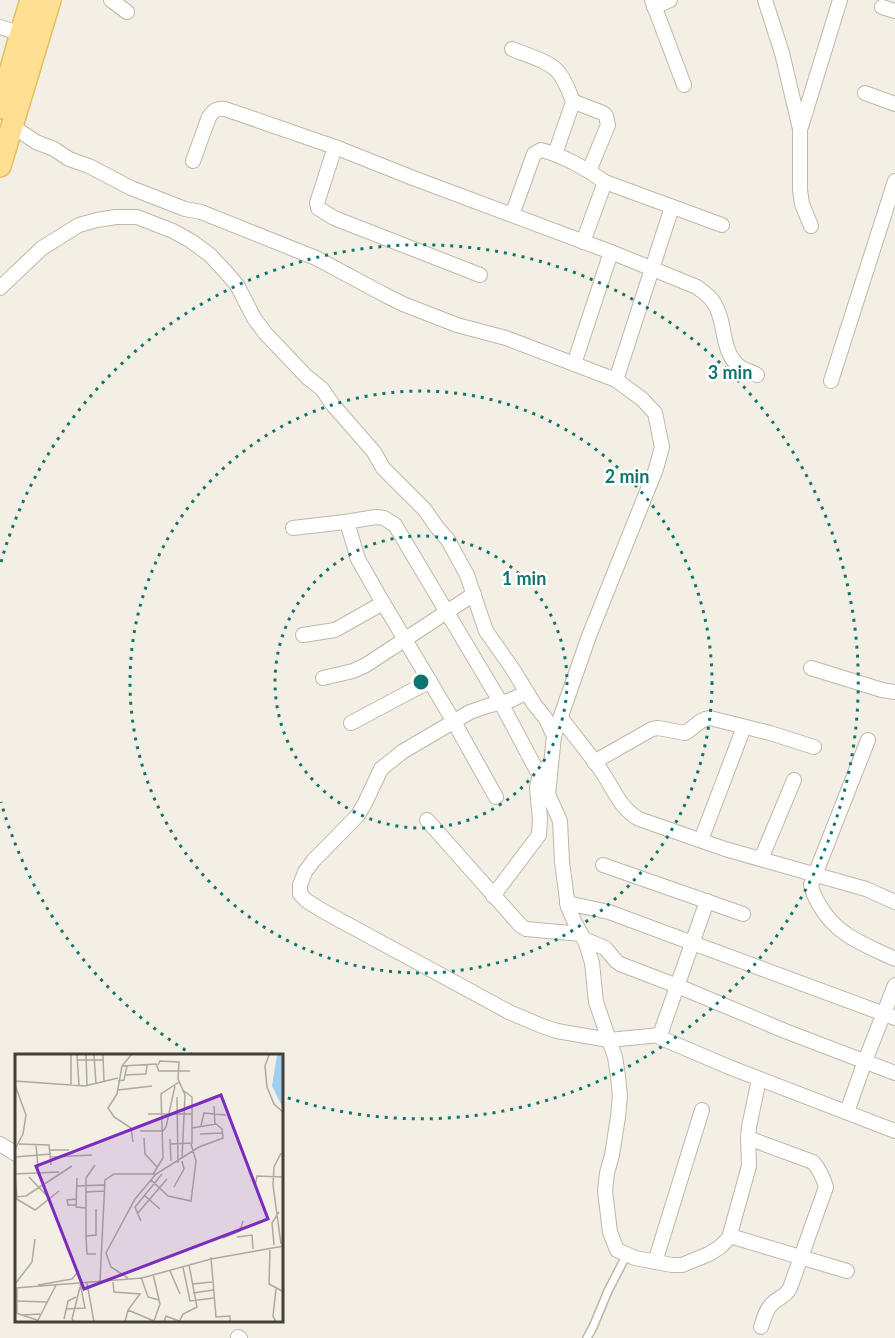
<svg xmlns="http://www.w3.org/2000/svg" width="895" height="1338" font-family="Lato,sans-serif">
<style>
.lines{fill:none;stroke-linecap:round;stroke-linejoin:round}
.service-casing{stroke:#bfb7a8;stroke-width:10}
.minor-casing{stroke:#bfb7a8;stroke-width:16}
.primary-casing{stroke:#e6be60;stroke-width:24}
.service{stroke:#fff;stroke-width:7}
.minor{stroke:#fff;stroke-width:14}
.primary{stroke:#ffe092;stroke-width:21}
.ring{fill:none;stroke:#0f766e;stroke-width:3;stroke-dasharray:3 6}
.inset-road{fill:none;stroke:#aea99f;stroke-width:1.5}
.view{fill:#7b2cbf;fill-opacity:0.15;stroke:#7b2cbf;stroke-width:3}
.inset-edge{fill:none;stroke:#463f35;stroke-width:3}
.centre{fill:#0f766e;stroke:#fff;stroke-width:3}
.ring-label{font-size:18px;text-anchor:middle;font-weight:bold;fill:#0f766e;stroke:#fff;stroke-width:5;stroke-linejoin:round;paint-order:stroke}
</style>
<rect width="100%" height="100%" fill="#f3efe5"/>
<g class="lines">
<defs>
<polyline id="service" points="587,1338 593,1327 608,1291 627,1254"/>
<g id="minor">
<polyline points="111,0 127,12"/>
<polyline points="652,0 684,85"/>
<polyline points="765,0 782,53 800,129 800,190 802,204 811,226"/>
<polyline points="654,7 670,0"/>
<polyline points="882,7 895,11"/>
<polyline points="0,27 28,36"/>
<path d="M512,49C526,55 550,61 559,73C566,82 570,94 574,104"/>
<polyline points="865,93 895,104"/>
<polyline points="12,126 36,142 54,149 69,159 89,166 131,188 185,209 201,212 316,258 385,295 403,304 457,325 506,338 616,380 642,399 655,413 662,447 656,469 589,636 554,736"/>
<polyline points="801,127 840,0"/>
<polyline points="335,147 317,203 318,208 334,218 480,275"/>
<polyline points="555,154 572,105 577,103 603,113 606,116 608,125 589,171"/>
<path d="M193,161L209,117C214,110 217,108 225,109L335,147L413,178L611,252L697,287C703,292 710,296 714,303C727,323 720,352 740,367C745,370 752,372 757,375"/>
<path d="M512,215L534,154L541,150C562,155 587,169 605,182L722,225"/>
<polyline points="583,242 605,182"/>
<polyline points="0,288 42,248 79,225 97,220 116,217 137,217 173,231 191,241 210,255 225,271 237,285 254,318 265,333 307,377 322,389 333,405 374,452 383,468 425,510 436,526 448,540 467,575 486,631 512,668 534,704 546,719 554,736 548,794 560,821 562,862 568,907 576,925 586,943 592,963 596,1002 615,1057 618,1076 620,1096 618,1117 612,1155 607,1173 605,1191 610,1232 617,1250 635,1258 672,1265 682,1265 709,1254 720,1247 729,1238 749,1166 748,1138 749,1127 759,1079"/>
<polyline points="574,364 611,252"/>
<polyline points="616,380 672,207"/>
<polyline points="831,381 895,181"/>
<polyline points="347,522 358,559 379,596 454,722 496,797"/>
<polyline points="293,528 345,522 376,517 384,518 395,525 501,703 537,771 541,775"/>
<polyline points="303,635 335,630 383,603"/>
<polyline points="811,668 882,690 895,692"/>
<polyline points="323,678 353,671 366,665 474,594"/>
<polyline points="527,692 511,700 487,706 470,712 402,752 381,769 365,803 358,815 313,861 305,872 300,885 300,894 307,901 323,911 509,1012 542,1026 557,1031 609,1040 660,1035"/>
<path d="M561,718C575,737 591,755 604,775C615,792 621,809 639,819L725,849L866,889L895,902"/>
<polyline points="351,723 430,681"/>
<path d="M868,740L811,885C812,893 816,899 820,906C837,936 866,945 895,959"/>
<path d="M594,762L652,729L658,728L685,733C694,728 699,719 710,718L770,733L814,747"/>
<polyline points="427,820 521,926 526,929 581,934"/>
<polyline points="701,840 744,727"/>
<polyline points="761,859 794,780"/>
<polyline points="603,865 743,914"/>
<polyline points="493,896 539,835 540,819 537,788 539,778 544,769"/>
<polyline points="707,901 660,1035 661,1038 729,1067 895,1131"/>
<polyline points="567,903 609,912 895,1018"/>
<polyline points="584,939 605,948 616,961 620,964 680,987 785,1031 895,1073"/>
<polyline points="847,1112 865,1061 895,985"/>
<path d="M748,1138L813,1162C820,1170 823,1177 826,1187L790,1288C786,1297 778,1297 772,1304C766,1309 764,1319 761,1327"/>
<polyline points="0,1144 16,1154"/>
<polyline points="730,1236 847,1271"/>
<polyline points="655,1262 702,1110"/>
<polyline points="238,1337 240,1338"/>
</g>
<g id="primary">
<polyline points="0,108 21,33 31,0"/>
<polyline points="0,166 50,0"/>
</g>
</defs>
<use href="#service" class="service-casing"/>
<use href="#minor" class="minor-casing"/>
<use href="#primary" class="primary-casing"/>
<use href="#service" class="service"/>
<use href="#minor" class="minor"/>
<use href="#primary" class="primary"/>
</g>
<g class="ring">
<circle cx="421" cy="682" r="146"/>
<circle cx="421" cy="682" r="291"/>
<path d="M193 1055A437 437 0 0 1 1 802M1 562A437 437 0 1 1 282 1096"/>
</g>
<g transform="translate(15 1054)">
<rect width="268" height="268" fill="#f3efe5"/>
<path d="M262,1H268V54L257,32Z" fill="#9fd0f2"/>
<path class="inset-road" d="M56,1V31M62,1L64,31M71,1L72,31M79,1L81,30M88,1L89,28M116,1L107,12L102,40L93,54L99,63L116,74L118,88M254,1L250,12L252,33L259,50L269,59M62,6H88M143,11L145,7L164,8L163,25L170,41L167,105M107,12L141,10L144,17H175M110,21L131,20L132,11M0,27L70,32L103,24M103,27L109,26L112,12M0,31L11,61L8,80L0,95M103,36L137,32M162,43L163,109M199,52L200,70M133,60H177M186,72L189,59L211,61M125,77H148L151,73L160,32M185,80L208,79M129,84L130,100L142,113M155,85L156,107M4,90L34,91L36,111M156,90L177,89V43L169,37M21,91L23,114M35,96H54M266,99L259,113L258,131L266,190M0,103L36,100M36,103L77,101M80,111L71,124V182L72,200H81M0,120L44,118M138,120L148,104L146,40L164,28M14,123L35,145M0,124L2,143M62,124L61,153L71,154M136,126L153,142L176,147L181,107L176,90M62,132L89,131M240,132L242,122L268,123M159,133L169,115L167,107M71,138L89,137M129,141L145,155M0,143L11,142L57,112M0,144L20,156L44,137M61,151H53L52,146L61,145M122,160L152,125M126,167L120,153L147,120M71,182L81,181V155M222,183L237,181L238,195M208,184L225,177L228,167M259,191L257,169L264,158M255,194L254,230L269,238M196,203L201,263L215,262V268M168,213L175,247L199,244M155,217L165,240M138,220L145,250L139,267M126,223L133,243L144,246M113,224L96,213L91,199L120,145L141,120L184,93L208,84L207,75L201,70L177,74M85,227L90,126L99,120H140M98,228L99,238L125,240L113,256L110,268M72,229L79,268M0,230L17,208L20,185M177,230L197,228M23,231L57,225L64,217M0,234L127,224L196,205L269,192M261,235L258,262L261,268M178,239L198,236M0,247L32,248M51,255L70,254L65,229M113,256L139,267M1,259L22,266M2,260V234M7,261L25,260M49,265L53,247L61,243M22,268L41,231M60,268L57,265L65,233M149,268L151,262L164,267M164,268L168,260L182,253L174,211"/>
<path class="view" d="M206,41L253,165L69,235L21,112Z"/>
<rect width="268" height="268" class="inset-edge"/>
</g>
<circle cx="421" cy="682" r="9" class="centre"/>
<g class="ring-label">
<text x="730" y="379">3 min</text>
<text x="627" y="483">2 min</text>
<text x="524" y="585">1 min</text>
</g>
</svg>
